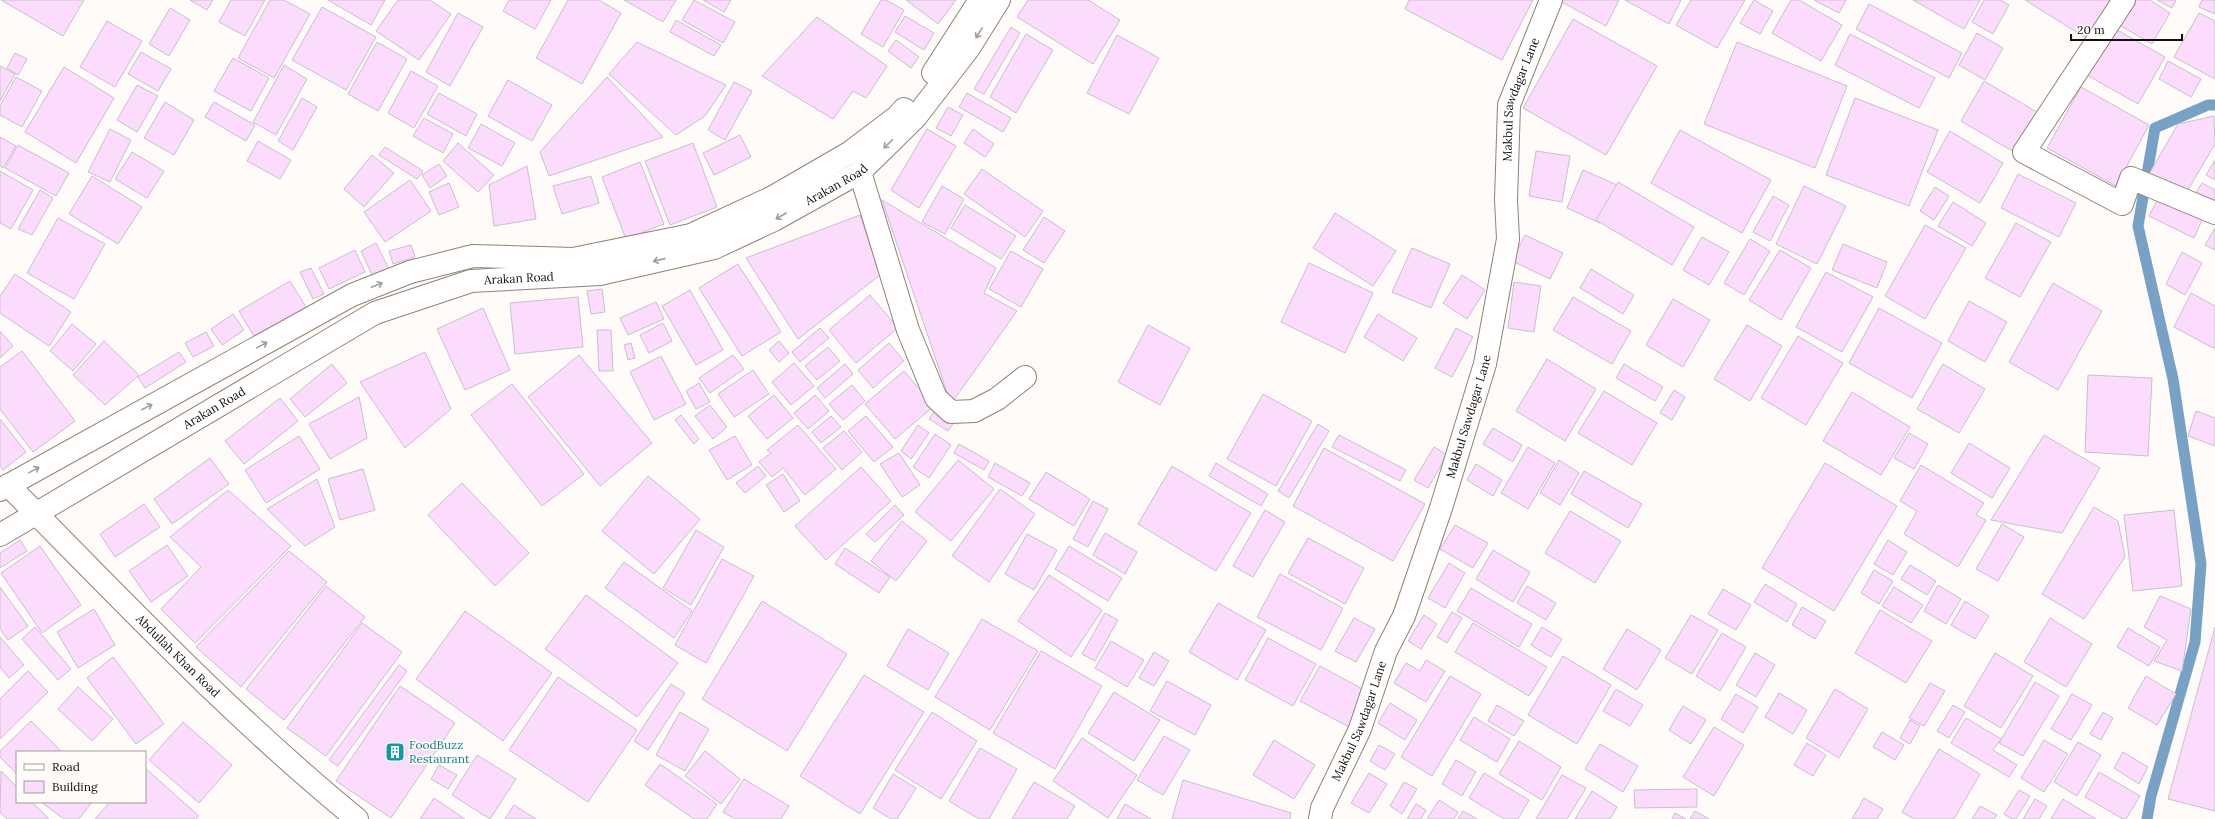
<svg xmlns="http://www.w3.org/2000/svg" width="2215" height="819" font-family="Lora,serif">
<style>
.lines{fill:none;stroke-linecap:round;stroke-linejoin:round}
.stream{stroke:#77a2c5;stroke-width:11}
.building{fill:#fbdcfd;stroke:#cbbfcc}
.minor-casing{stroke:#8f8377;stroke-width:24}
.tertiary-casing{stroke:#8f8377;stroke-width:24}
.secondary-casing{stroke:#8f8377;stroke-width:24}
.minor{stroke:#fff;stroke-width:22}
.tertiary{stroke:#fff;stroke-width:22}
.secondary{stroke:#fff;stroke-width:22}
.oneway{stroke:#a19f9d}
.labels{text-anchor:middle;stroke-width:3;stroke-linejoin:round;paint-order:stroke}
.street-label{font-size:12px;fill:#130f0b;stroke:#fefbf8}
.culture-label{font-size:12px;fill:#0d838f;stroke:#fefbf8;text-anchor:start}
</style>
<rect width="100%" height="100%" fill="#fefbf8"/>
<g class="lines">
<polyline class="stream" points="2147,819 2151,796 2195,642 2201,564 2173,379 2138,226 2155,128 2208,105 2215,105"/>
</g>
<g class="building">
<polygon points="1,0 84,0 63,36"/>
<polygon points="190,0 213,0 207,10"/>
<polygon points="231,0 265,0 245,36 219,22"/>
<polygon points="270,0 284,0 310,14 274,78 238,58"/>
<polygon points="328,0 385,0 371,25"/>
<polygon points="398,0 430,0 451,14 419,60 376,31"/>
<polygon points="509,0 551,0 535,29 503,11"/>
<polygon points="568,0 599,0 621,13 582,84 536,58"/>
<polygon points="624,0 676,0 663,22"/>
<polygon points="694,0 735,22 723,43 682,20"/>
<polygon points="703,0 731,0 724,12"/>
<polygon points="881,0 886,0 904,10 883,47 861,34"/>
<polygon points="906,0 956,0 938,24"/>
<polygon points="1028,0 1088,0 1120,20 1093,64 1017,17"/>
<polygon points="1409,0 1533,0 1502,60 1405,9"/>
<polygon points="1558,0 1619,0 1606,26"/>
<polygon points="1625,0 1681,0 1669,24"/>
<polygon points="1691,0 1745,0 1717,48 1676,25"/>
<polygon points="1754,0 1773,11 1760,34 1740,23"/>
<polygon points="1791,0 1799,0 1842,25 1821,61 1772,33"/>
<polygon points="1814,0 1846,0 1839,13"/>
<polygon points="1913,0 1980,0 1964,29"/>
<polygon points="1984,0 2001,0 2009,5 1993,34 1972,22"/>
<polygon points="2025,0 2114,0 2089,40"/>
<polygon points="2136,0 2150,0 2170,13 2152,44 2121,26"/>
<polygon points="2157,0 2176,0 2172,8"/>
<polygon points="2202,0 2215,0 2215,14 2199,7"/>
<polygon points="1869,4 1962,53 1949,78 1856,29"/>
<polygon points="322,7 376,37 346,90 292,60"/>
<polygon points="170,8 190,20 169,56 149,44"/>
<polygon points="458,13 483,27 450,86 426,72"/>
<polygon points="2199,13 2215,21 2215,79 2174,57"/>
<polygon points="905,16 934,33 924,50 895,32"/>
<polygon points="817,17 887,66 866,98 853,91 833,119 762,76"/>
<polygon points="1573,19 1657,66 1606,155 1523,108"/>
<polygon points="676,20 721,45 714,56 670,32"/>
<polygon points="107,21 142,41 115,87 80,67"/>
<polygon points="1011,27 1020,33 984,94 974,89"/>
<polygon points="2114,28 2165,57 2138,104 2087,75"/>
<polygon points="1977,33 2003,48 1985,80 1959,65"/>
<polygon points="1026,34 1053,50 1016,113 990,97"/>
<polygon points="1850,34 1935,78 1919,108 1835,65"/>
<polygon points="1117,35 1159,58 1129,114 1087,93"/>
<polygon points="896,40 919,57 911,68 888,51"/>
<polygon points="377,42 407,59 378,111 348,94"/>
<polygon points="637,42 726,85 705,116 676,135 609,74"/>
<polygon points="1737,42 1847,86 1815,168 1704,124"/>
<polygon points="141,52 171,69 158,91 128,74"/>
<polygon points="15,53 27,59 18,75 7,68"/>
<polygon points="233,58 269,78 251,111 214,91"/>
<polygon points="2168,61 2201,79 2191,97 2159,79"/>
<polygon points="284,65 307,79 276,135 253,122"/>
<polygon points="0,66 15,74 0,101"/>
<polygon points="64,67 114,98 76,163 25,132"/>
<polygon points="411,71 438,86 414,128 388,113"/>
<polygon points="16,77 42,91 22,127 0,115 0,106"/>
<polygon points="607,77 663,137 549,176 540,152"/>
<polygon points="508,80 552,105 532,141 488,116"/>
<polygon points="1984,81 2037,112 2014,152 1961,121"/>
<polygon points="734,82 752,91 725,140 708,130"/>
<polygon points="137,85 158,96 137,132 117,120"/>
<polygon points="2081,87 2149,125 2116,186 2047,148"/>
<polygon points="439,93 477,114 466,136 427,114"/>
<polygon points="967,93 1011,118 1003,132 959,107"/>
<polygon points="302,98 317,107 293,150 278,141"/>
<polygon points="1855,98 1938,130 1909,206 1826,175"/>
<polygon points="165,102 194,120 174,155 144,138"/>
<polygon points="214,102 255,125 246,141 205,117"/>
<polygon points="948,107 963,115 951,136 936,128"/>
<polygon points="2214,116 2215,144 2185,195 2149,174 2178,124"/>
<polygon points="424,118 453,134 443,153 413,136"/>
<polygon points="481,124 515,143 502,166 468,148"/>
<polygon points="110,129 131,140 110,182 88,172"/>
<polygon points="927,129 956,146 919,208 891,190"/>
<polygon points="973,129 994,144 985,157 964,143"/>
<polygon points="1680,130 1771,180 1742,233 1651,183"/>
<polygon points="1950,131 2003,163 1980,203 1927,172"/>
<polygon points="740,135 751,157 714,175 703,153"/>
<polygon points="0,137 16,146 3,168 0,166"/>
<polygon points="258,141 291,160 280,179 247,161"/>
<polygon points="458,143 494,175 478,192 443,161"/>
<polygon points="693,143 717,207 670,225 645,161"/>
<polygon points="18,145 69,173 56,196 5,168"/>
<polygon points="385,147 423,171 417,179 379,155"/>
<polygon points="1536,151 1570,156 1562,202 1529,196"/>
<polygon points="132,152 164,171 147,198 115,179"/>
<polygon points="372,155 394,173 364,207 344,189"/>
<polygon points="2215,160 2215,180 2206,175"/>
<polygon points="640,162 664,224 626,239 602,177"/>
<polygon points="439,164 447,176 430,188 422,175"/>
<polygon points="527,166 536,219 494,226 489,185"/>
<polygon points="982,169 1043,211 1025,237 964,194"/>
<polygon points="1583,170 1617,185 1600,223 1567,208"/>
<polygon points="0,171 33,190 11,229 0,223"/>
<polygon points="2018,174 2076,203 2059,237 2001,208"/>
<polygon points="92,176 142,207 118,244 69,214"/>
<polygon points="591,176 599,203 562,214 553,186"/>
<polygon points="410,180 431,211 385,242 364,212"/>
<polygon points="1618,182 1694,227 1672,265 1596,220"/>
<polygon points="449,183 459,207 439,215 429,192"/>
<polygon points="2202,183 2215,190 2215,208 2194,196"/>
<polygon points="942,186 964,199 945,234 922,222"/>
<polygon points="1804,186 1846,206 1817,264 1776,244"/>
<polygon points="1935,187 1949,196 1934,220 1920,211"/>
<polygon points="40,190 53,198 32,235 18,229"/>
<polygon points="1773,196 1789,205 1770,241 1753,232"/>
<polygon points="2158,199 2202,220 2194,238 2149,216"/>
<polygon points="882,200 996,268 984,293 1017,311 951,404"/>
<polygon points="1953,202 1986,223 1972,246 1938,226"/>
<polygon points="965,205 1016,236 1001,259 951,228"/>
<polygon points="1335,213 1396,251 1373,286 1313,248"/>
<polygon points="860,215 880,275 798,339 746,258"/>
<polygon points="1044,217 1065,231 1044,263 1023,250"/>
<polygon points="58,218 105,244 74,299 27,273"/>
<polygon points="2016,223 2051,242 2020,297 1985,278"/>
<polygon points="1925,225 1966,248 1925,319 1885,296"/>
<polygon points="2215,228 2215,250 2205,245"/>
<polygon points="1525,235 1563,253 1550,279 1512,261"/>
<polygon points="1702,237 1729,252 1709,285 1683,270"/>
<polygon points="1750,239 1770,251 1744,295 1724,283"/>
<polygon points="376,243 389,269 373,277 361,251"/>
<polygon points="1843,244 1887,262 1877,288 1832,270"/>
<polygon points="411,245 415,257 393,264 389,251"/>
<polygon points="1412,248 1450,264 1431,308 1392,292"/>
<polygon points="355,250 365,272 329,289 319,268"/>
<polygon points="1780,250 1811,268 1781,320 1749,300"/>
<polygon points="1011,251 1043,269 1021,307 989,289"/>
<polygon points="2182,252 2202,263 2185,295 2166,284"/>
<polygon points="1309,263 1373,293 1345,353 1281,322"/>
<polygon points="738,264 781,332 742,356 699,288"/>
<polygon points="311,268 324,294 313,299 300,272"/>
<polygon points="1591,269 1634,295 1623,314 1580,288"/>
<polygon points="1826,272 1873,297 1842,352 1796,327"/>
<polygon points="15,274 71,312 49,346 0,313 0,296"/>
<polygon points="1462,275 1485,290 1467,319 1443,303"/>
<polygon points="290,281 308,310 256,340 239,311"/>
<polygon points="1514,282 1541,286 1534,332 1508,328"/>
<polygon points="2053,283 2102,311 2058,390 2009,362"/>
<polygon points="602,289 605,312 591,314 587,291"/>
<polygon points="690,290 723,350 696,365 662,306"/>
<polygon points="2191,293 2215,306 2215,349 2174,327"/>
<polygon points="870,295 898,328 856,363 829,330"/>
<polygon points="578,297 583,347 515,354 510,303"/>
<polygon points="1573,297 1631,331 1612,364 1553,330"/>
<polygon points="1673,299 1710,320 1683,367 1646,345"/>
<polygon points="1969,301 2007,322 1985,362 1948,341"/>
<polygon points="656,302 664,319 628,335 620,318"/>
<polygon points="483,308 510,370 465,390 437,329"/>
<polygon points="1879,308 1942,343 1912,398 1849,363"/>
<polygon points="233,314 244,330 222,345 211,329"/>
<polygon points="1378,314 1417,338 1403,361 1364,337"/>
<polygon points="663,323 672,341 649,353 640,335"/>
<polygon points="72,324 96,344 73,371 50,351"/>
<polygon points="1148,325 1190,348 1160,405 1118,382"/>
<polygon points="1747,325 1782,346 1750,401 1714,379"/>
<polygon points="820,328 829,338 800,362 792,352"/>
<polygon points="1456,328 1473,337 1452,377 1435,368"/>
<polygon points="597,330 611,330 613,371 599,371"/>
<polygon points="0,331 13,346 0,358"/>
<polygon points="206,332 214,346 193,357 185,343"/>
<polygon points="1798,336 1843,363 1806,425 1761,398"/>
<polygon points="104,341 139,375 105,405 73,375"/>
<polygon points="779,341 789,353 779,362 769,350"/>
<polygon points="631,343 635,358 628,360 624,345"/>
<polygon points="889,343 904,361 873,388 858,370"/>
<polygon points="828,347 840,361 817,380 805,366"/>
<polygon points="22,351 75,421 33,452 0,409 0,367"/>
<polygon points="179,352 186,362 145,388 138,377"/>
<polygon points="425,352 451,409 405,448 360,382"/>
<polygon points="579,355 652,443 600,486 528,397"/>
<polygon points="733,355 744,369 710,393 699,378"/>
<polygon points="661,356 686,404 654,420 630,372"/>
<polygon points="1547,359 1596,389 1565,441 1516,411"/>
<polygon points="794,363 814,386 791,405 772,382"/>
<polygon points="332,364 347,383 305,417 290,399"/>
<polygon points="845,364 853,374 825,398 817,388"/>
<polygon points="1624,364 1663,387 1655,401 1616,378"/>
<polygon points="1943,364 1985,389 1959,433 1917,409"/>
<polygon points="753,370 769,394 734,417 718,394"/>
<polygon points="904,371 934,406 895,439 865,404"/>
<polygon points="2088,375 2152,378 2148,456 2085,452"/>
<polygon points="699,383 710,402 696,409 686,391"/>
<polygon points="512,384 584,474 542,506 471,415"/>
<polygon points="852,385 865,401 843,420 829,404"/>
<polygon points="1674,390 1685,397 1672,420 1660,413"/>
<polygon points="1604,391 1657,423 1632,465 1578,433"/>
<polygon points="1852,392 1910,427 1881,475 1823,441"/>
<polygon points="1263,394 1312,421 1276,486 1227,459"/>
<polygon points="774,395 793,418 767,439 748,416"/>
<polygon points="815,395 829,411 808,429 794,413"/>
<polygon points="359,397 367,438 330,459 309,424"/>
<polygon points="280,398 298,421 244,464 225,441"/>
<polygon points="710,405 727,427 713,439 695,416"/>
<polygon points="936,409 955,421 948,431 929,419"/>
<polygon points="2196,411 2215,418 2215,446 2188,436"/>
<polygon points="681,415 699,439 694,444 675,420"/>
<polygon points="831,416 841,427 821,443 812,432"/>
<polygon points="866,416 893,447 874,462 848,431"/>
<polygon points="0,419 26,452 3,470 0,466"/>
<polygon points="1318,424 1329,431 1289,498 1278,491"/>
<polygon points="798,425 836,469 805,495 783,468 772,477 759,462 771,453 767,450"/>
<polygon points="918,425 929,433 911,459 901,451"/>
<polygon points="1493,428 1522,445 1513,462 1483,444"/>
<polygon points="844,431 862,452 842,470 823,448"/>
<polygon points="1909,433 1928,444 1914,469 1894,458"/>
<polygon points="935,434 951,445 929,478 913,467"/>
<polygon points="1339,435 1406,470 1400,481 1332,447"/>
<polygon points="2044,435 2100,468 2062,533 1991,520"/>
<polygon points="299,436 320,469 266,503 245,470"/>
<polygon points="735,436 752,465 727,480 709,450"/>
<polygon points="1969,443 2010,468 1992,498 1951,473"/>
<polygon points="959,444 989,461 984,470 954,453"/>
<polygon points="1434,447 1447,455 1428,488 1414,480"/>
<polygon points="1528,447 1555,463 1528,509 1501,493"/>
<polygon points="1324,448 1425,504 1393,561 1293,506"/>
<polygon points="899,453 920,485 902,497 880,464"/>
<polygon points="210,458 229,484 172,524 154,499"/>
<polygon points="958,460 994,489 951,541 915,512"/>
<polygon points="1559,460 1579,473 1560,505 1540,493"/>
<polygon points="995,463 1030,483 1022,496 988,477"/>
<polygon points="1216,463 1268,494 1261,506 1209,476"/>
<polygon points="1825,463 1897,506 1834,611 1762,568"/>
<polygon points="1476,464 1502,480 1493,496 1467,480"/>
<polygon points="1921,465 1984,503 1976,515 1986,520 1958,567 1904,534 1917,511 1900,501"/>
<polygon points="758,466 766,476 745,493 736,483"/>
<polygon points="1172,466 1251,513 1216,571 1138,524"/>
<polygon points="861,467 891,501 826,560 795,526"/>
<polygon points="363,469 375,510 340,520 328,479"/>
<polygon points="1584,471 1642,504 1628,528 1571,494"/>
<polygon points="1046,472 1090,499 1074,526 1029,499"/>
<polygon points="783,474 800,501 784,512 766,485"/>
<polygon points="648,476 700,519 654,574 602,531"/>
<polygon points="317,479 335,527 305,546 267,509"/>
<polygon points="462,483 529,553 495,586 428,515"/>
<polygon points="1000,489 1035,514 989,582 952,556"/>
<polygon points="228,490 291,546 195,643 161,609 201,567 170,537"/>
<polygon points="1093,501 1108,509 1088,547 1073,539"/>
<polygon points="144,504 160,527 115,557 100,534"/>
<polygon points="895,505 904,515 875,542 866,534"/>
<polygon points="2094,507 2118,521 2125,557 2084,619 2042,594"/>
<polygon points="1265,510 1285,522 1253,577 1233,566"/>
<polygon points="2174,510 2182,586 2133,591 2124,515"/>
<polygon points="1570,511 1621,541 1595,583 1545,553"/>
<polygon points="902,521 927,541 896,581 871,561"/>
<polygon points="2002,524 2024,537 1998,581 1976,569"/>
<polygon points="1455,525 1488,543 1473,568 1440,549"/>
<polygon points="696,530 724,547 691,605 663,588"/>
<polygon points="1105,533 1137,552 1125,574 1093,555"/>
<polygon points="1027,534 1057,550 1034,590 1005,574"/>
<polygon points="1308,538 1364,568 1345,604 1288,573"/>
<polygon points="20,540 27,551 0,568 0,553"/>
<polygon points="1888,540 1907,552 1893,575 1874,564"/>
<polygon points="167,545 188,576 151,602 129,571"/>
<polygon points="40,546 81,605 42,633 1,573"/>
<polygon points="1069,546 1122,578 1108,601 1055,569"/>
<polygon points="845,548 890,577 879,593 835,564"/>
<polygon points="1493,550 1530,572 1513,602 1476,579"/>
<polygon points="289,551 327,582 241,687 196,647"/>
<polygon points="722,559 754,576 706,663 675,645"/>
<polygon points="624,562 692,611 674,638 605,588"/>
<polygon points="1449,563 1465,573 1445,608 1428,598"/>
<polygon points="1910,565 1936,581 1927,595 1901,579"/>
<polygon points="1874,570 1893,581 1879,604 1861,593"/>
<polygon points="1280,574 1343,608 1321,650 1257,617"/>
<polygon points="1049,575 1102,610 1071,657 1018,621"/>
<polygon points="1765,584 1797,604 1787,622 1754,602"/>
<polygon points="1938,585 1961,599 1946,624 1924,611"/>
<polygon points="326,586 365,617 284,720 246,689"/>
<polygon points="1527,586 1556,603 1546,620 1517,603"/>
<polygon points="0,587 28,626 8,640 0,629"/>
<polygon points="1894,587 1923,605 1911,623 1882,606"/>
<polygon points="1471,588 1532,624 1519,647 1457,611"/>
<polygon points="1723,589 1751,605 1736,630 1708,614"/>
<polygon points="586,595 678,663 637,717 545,649"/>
<polygon points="2160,596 2191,609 2182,671 2154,661 2167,640 2144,627"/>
<polygon points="762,601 847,654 787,751 702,699"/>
<polygon points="1965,601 1989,616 1975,639 1951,625"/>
<polygon points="1218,603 1266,630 1237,680 1189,652"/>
<polygon points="1802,607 1826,621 1815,639 1792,625"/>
<polygon points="94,609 115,645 78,668 57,632"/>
<polygon points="1880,610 1932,641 1906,683 1855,653"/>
<polygon points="465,611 552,673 503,741 416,679"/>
<polygon points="1452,612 1462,618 1447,643 1437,637"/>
<polygon points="1105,613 1118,620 1095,661 1082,654"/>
<polygon points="1424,615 1437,624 1421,649 1408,641"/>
<polygon points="1691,615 1718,630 1692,674 1665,658"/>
<polygon points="1354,618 1375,629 1356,662 1335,651"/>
<polygon points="2050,618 2092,644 2066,687 2024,662"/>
<polygon points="982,619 1038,651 990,730 935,697"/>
<polygon points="362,623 402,652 326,756 287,728"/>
<polygon points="1473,623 1547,667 1529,696 1455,652"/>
<polygon points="35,627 71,669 58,680 22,639"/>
<polygon points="1542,627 1562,639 1551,657 1531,645"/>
<polygon points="2215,627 2215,811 2168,799"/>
<polygon points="2128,628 2160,647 2149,666 2117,647"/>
<polygon points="908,629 949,653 928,690 887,666"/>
<polygon points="1627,629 1661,650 1637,690 1603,669"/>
<polygon points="1722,633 1746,647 1720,691 1696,676"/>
<polygon points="0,637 24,665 9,678 0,667"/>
<polygon points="1268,638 1316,664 1293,706 1245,680"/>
<polygon points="1111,641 1144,660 1127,687 1095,668"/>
<polygon points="1041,651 1102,686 1055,769 993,733"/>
<polygon points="1154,652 1169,661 1154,686 1139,678"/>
<polygon points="1755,653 1775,665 1756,697 1736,685"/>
<polygon points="1995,653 2033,676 2001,728 1964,706"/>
<polygon points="1563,656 1611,685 1577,744 1528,715"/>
<polygon points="113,657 164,724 136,744 87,678"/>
<polygon points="1426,660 1445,671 1426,702 1394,683 1406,663 1420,671"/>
<polygon points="399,665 407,671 338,766 329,760"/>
<polygon points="1320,666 1368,692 1349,727 1300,701"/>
<polygon points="28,671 48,692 0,739 0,699"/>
<polygon points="864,675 924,712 860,814 800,776"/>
<polygon points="1450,676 1481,694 1432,776 1401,757"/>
<polygon points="2146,676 2176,694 2157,725 2128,708"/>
<polygon points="558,677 637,730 588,802 509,750"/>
<polygon points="1167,681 1211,705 1195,735 1150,711"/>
<polygon points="2035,682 2059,696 2023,756 1999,743"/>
<polygon points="1930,683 1945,691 1924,726 1909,718"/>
<polygon points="671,684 685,693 648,750 634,741"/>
<polygon points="400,686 455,723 391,818 336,781"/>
<polygon points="78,687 113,719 92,741 58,709"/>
<polygon points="1616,689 1643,705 1630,726 1603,711"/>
<polygon points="1835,689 1868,709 1839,758 1806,738"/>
<polygon points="1114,692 1160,720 1134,761 1088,733"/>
<polygon points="1779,693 1807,710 1793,734 1765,717"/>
<polygon points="1736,694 1758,707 1743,733 1721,719"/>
<polygon points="2072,694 2092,705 2071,740 2051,729"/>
<polygon points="1390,703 1417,720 1405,740 1378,723"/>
<polygon points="1497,705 1524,721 1514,736 1488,721"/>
<polygon points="1953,705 1965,712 1949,738 1937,731"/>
<polygon points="1683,706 1706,720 1691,744 1669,730"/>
<polygon points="680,712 709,729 685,771 656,755"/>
<polygon points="932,712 977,741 941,799 895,770"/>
<polygon points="2103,712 2113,718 2101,740 2090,734"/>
<polygon points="1474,717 1510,739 1497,762 1460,740"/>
<polygon points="1966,718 2001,739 1993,750 2017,765 2009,777 1951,743"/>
<polygon points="1910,720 1920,726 1910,744 1900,738"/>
<polygon points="31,721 62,752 17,752 17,774 0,757 0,751"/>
<polygon points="183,722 232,765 199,803 149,760"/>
<polygon points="1714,727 1744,745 1714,796 1683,777"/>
<polygon points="1882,732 1904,745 1895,760 1873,747"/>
<polygon points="1164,736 1190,750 1163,795 1137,780"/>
<polygon points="1082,738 1137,775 1108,818 1053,781"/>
<polygon points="1274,740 1315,765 1294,799 1253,775"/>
<polygon points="2044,740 2068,754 2044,792 2021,778"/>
<polygon points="1519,741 1561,767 1542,800 1499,774"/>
<polygon points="2078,742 2101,755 2077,796 2054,782"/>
<polygon points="1807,743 1826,755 1813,776 1794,765"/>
<polygon points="1600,744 1638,766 1623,792 1585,769"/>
<polygon points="1379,745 1395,754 1385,770 1370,761"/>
<polygon points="980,748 1017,769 989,819 979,819 949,801"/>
<polygon points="1939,749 1980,774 1954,819 1914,819 1902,812"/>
<polygon points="705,751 740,779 721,804 685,776"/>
<polygon points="2123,752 2148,767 2139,784 2114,768"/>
<polygon points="477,755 516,779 490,819 452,795"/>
<polygon points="1456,760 1476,772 1462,796 1442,784"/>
<polygon points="660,764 717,804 707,819 694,819 645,785"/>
<polygon points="439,765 457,775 448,789 431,779"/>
<polygon points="145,768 199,816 196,819 95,819 110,802 145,802"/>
<polygon points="1,771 17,787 17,802 32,802 49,819 7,819 0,812"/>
<polygon points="2099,772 2140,796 2126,819 2123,819 2085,797"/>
<polygon points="1369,773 1387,784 1369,813 1351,803"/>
<polygon points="1484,773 1529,800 1518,819 1504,819 1469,798"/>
<polygon points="893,774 916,788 897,819 891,819 873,808"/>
<polygon points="1562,775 1586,788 1567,819 1536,819"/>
<polygon points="744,779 789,806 781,819 735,819 723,812"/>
<polygon points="1183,780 1291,813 1290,819 1172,819"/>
<polygon points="1034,782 1075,806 1067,819 1012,819"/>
<polygon points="1404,782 1417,789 1402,814 1390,806"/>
<polygon points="1697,789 1697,807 1635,808 1634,790"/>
<polygon points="2019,790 2030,796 2016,819 2012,819 2004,814"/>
<polygon points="1592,791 1617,807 1610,819 1575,819"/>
<polygon points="434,798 465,819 420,819"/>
<polygon points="1864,798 1883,809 1877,819 1852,819"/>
<polygon points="2035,799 2047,806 2039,819 2023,819"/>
<polygon points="2063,799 2096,819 2051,819"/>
<polygon points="1439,800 1458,812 1454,819 1427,819"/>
<polygon points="41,802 92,802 79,819 64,819"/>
<polygon points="1125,804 1151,819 1117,819"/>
<polygon points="1416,804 1426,810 1421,819 1407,819"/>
<polygon points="514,805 536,819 505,819"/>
<polygon points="1980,806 1997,815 1994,819 1972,819"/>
<polygon points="1463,811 1477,819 1458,819"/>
<polygon points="1695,811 1709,819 1690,819"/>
<polygon points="1675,813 1686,819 1672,819"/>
</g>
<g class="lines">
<defs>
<g id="minor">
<polyline points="2124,0 2024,152 2122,204 2131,178 2215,213"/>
<polyline points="860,172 908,330 936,398 951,412 974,411 997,399 1025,377"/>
<path id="s1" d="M1320,819L1322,808L1360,729L1386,651L1404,616L1441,508L1485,364L1508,239L1506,200L1509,105L1551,0"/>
</g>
<g id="tertiary">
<path id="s2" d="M8,485C121,599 232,717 357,819"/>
</g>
<g id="secondary">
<polyline points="933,73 980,0"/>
<polyline points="0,490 352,295 410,272 473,256 573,259 691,235 773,197 849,153 898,116 904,109"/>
<path id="s3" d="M0,535L375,313L471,281L600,274L714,248L774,220L860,172L915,118L969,48L999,0"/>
</g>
</defs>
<use href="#minor" class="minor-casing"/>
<use href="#tertiary" class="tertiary-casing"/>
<use href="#secondary" class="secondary-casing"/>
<use href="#minor" class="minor"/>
<use href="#tertiary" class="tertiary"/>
<use href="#secondary" class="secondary"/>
</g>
<defs><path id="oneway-shaft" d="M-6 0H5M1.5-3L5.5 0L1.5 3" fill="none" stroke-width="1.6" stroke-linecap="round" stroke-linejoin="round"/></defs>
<g class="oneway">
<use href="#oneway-shaft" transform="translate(979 33) rotate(122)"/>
<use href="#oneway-shaft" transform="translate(888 144) rotate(136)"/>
<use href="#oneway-shaft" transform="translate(781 216) rotate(150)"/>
<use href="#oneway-shaft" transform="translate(659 260) rotate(167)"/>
<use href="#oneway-shaft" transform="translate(377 285) rotate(-22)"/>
<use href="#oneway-shaft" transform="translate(262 345) rotate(-29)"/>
<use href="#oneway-shaft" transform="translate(147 407) rotate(-28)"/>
<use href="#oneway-shaft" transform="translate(34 470) rotate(-29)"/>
</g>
<defs>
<symbol id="building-square" viewBox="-11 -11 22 22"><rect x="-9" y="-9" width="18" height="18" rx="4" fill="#0f9aa8" stroke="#fefbf8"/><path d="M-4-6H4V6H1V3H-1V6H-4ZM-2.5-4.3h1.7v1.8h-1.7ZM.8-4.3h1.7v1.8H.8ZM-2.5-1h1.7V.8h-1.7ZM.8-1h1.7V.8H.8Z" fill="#fff"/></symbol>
</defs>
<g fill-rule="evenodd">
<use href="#building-square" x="384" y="741" width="22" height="22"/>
</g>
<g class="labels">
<g class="street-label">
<text dy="4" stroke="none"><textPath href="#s1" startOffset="754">Makbul Sawdagar Lane</textPath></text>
<text dy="4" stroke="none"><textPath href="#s3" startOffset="921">Arakan Road</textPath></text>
<text dy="4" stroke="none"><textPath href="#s3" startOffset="585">Arakan Road</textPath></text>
<text dy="4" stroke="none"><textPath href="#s3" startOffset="249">Arakan Road</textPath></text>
<text dy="4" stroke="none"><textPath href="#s1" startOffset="430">Makbul Sawdagar Lane</textPath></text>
<text dy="4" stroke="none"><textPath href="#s2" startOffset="241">Abdullah Khan Road</textPath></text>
<text dy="4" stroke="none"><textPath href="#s1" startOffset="106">Makbul Sawdagar Lane</textPath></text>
</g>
<g class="culture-label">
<text x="409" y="749">FoodBuzz<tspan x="409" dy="14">Restaurant</tspan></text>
</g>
</g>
<rect x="16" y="751" width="130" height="52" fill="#fefbf8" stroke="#a09d99"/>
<rect x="24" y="764" width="20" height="6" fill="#ffffff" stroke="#a09d99"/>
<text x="52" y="771" font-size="12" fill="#130f0b">Road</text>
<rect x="24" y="781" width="20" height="12" fill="#fbdcfd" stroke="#a09d99"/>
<text x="52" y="791" font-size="12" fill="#130f0b">Building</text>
<path d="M2071 34v6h111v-6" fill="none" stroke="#130f0b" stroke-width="2"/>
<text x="2077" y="34" font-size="12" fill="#130f0b" stroke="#fefbf8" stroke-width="3" paint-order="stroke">20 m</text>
</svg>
